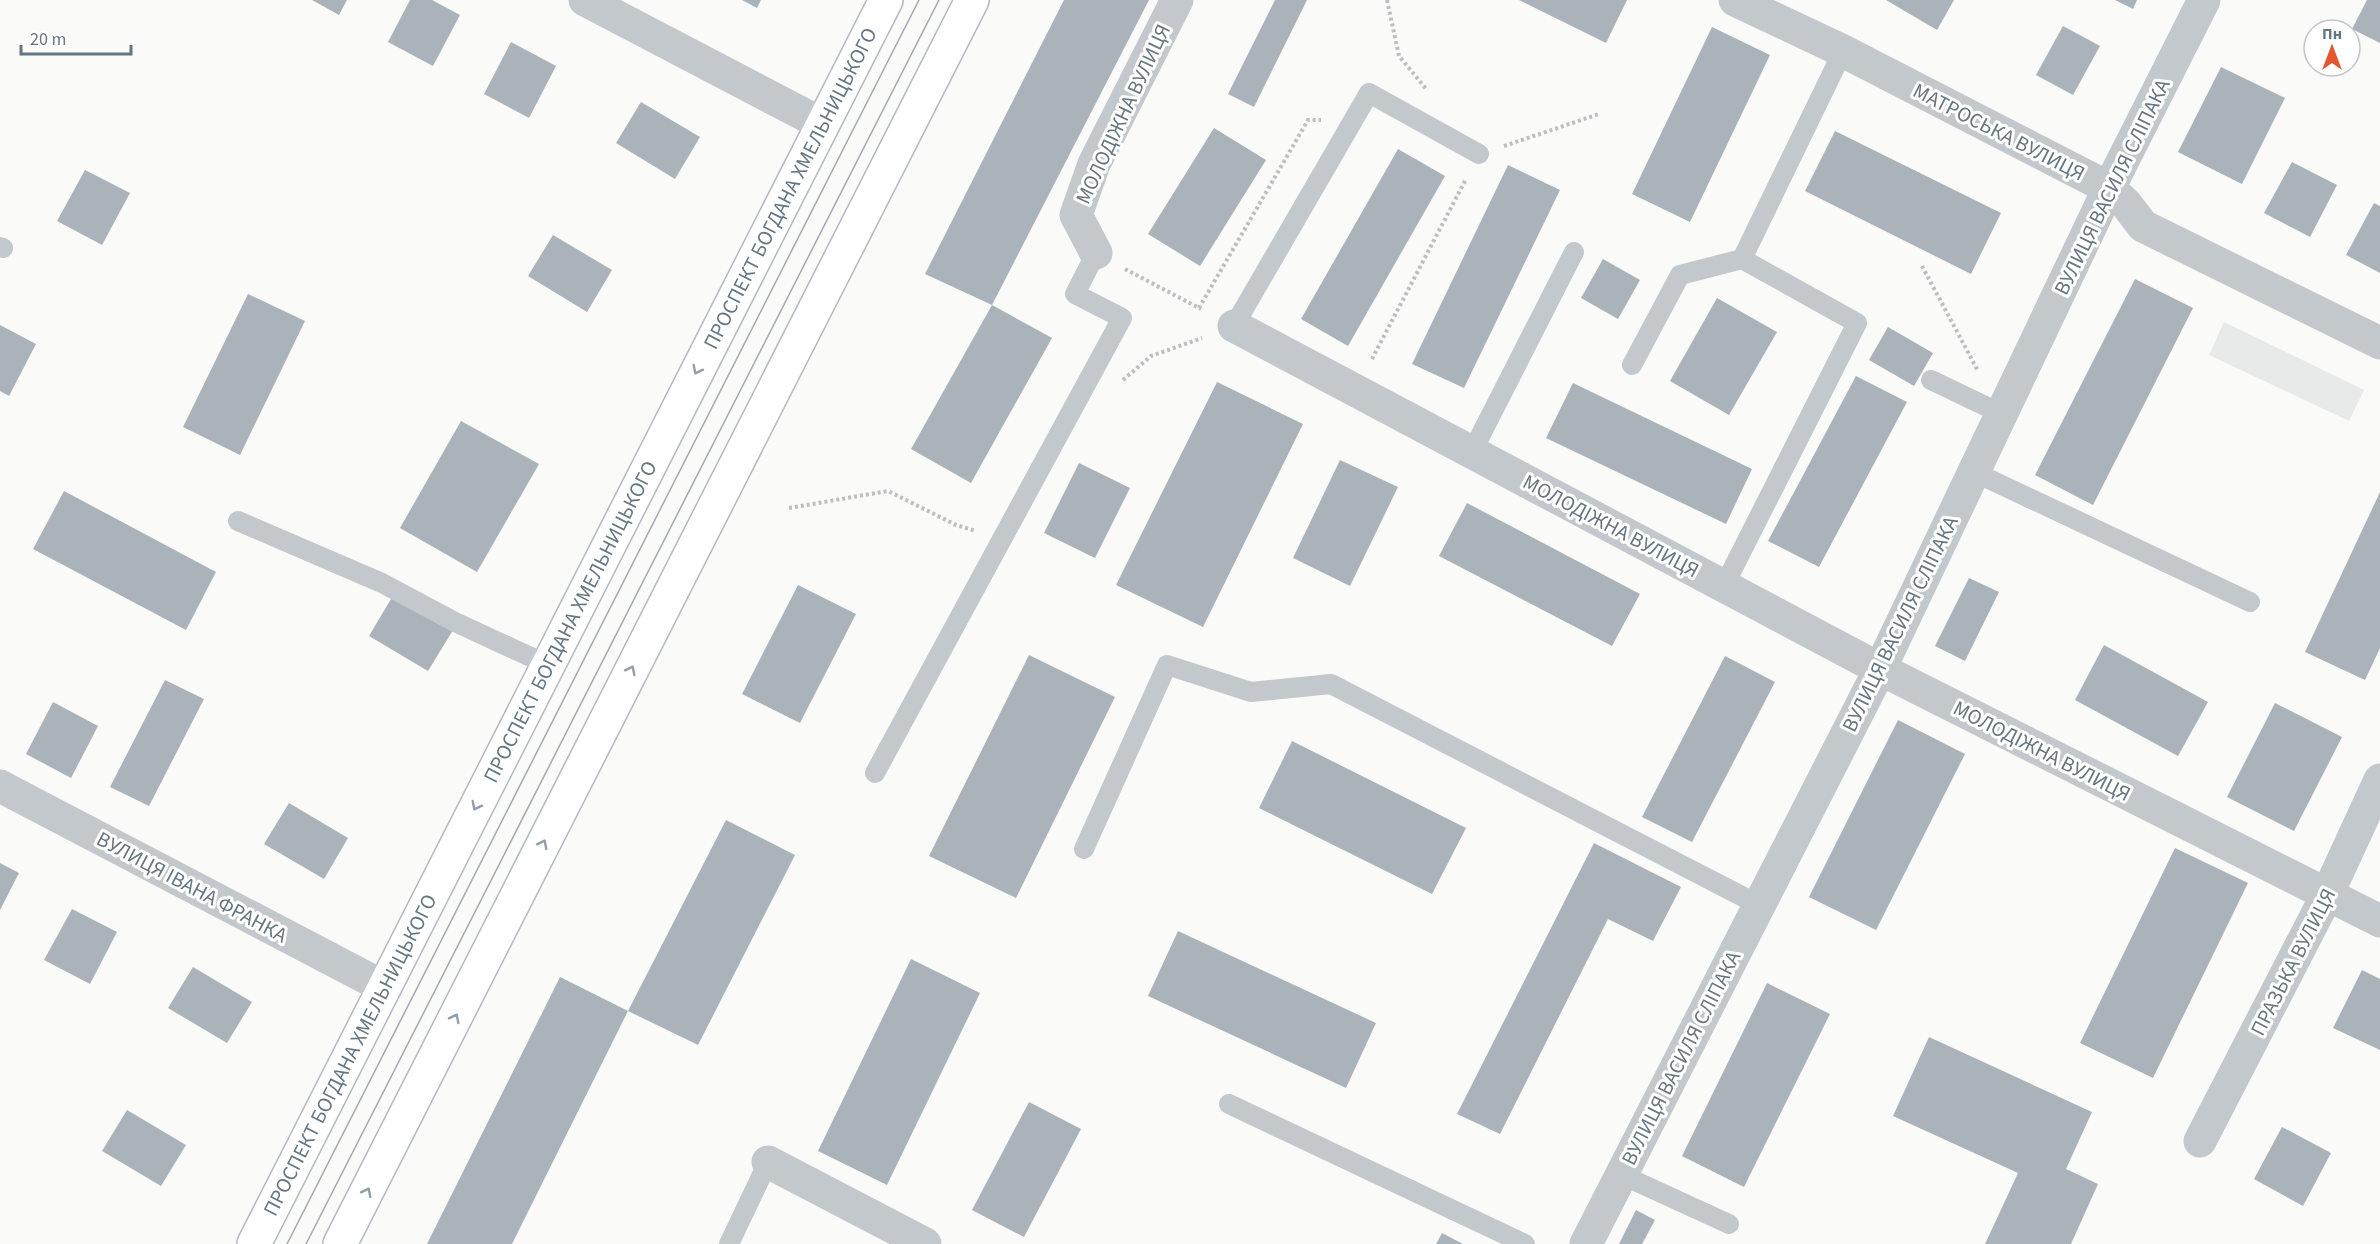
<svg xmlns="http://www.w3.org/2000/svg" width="2380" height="1244" font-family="'Source Sans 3',sans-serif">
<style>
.built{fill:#e8e9e9}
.building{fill:#aab3b9}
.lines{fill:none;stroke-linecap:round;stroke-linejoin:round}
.secondary-casing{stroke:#b3babf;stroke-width:36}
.path{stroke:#bbbfc2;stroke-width:4;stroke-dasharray:3 3;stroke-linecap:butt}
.lane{stroke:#c3c8cc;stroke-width:20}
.street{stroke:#c3c8cc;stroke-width:33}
.secondary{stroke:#fff;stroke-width:33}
.tram{stroke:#a2aab0;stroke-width:1.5}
.oneway{stroke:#939fa8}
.labels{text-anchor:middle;stroke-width:6;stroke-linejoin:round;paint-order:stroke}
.street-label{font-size:21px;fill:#657683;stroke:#fff}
</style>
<rect width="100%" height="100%" fill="#fafaf8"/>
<polygon class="built" points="2224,322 2364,390 2349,421 2209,355"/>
<g class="building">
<polygon points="312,0 347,0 339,15"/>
<polygon points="410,0 432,0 460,15 433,66 388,42"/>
<polygon points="742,0 761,0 757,8"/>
<polygon points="1064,0 1149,0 992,305 925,274"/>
<polygon points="1275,0 1307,0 1254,107 1228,94"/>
<polygon points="1519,0 1627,0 1606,43"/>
<polygon points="1886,0 1954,0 1937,30"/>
<polygon points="2115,0 2137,0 2133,9"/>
<polygon points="2367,0 2380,0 2380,43 2352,29"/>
<polygon points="2063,26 2100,46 2073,95 2036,75"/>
<polygon points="1712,27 1770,55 1690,222 1632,194"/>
<polygon points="511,42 556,66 529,118 484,94"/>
<polygon points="2221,67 2285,98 2242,184 2178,152"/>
<polygon points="641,102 700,137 675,179 616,143"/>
<polygon points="1214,128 1266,160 1200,266 1148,234"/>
<polygon points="1835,131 2001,213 1971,274 1805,191"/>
<polygon points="1398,149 1445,176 1348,346 1301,319"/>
<polygon points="2292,162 2337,185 2310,237 2264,213"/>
<polygon points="1508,165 1560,190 1464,388 1412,364"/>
<polygon points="85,170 130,193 102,245 57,221"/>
<polygon points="2374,203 2380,206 2380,273 2346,255"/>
<polygon points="553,235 612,270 587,312 528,276"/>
<polygon points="1603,259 1640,280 1618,319 1581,298"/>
<polygon points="2135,279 2193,308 2093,505 2035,475"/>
<polygon points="248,294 305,321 240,455 183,427"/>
<polygon points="1717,298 1777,332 1729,415 1670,381"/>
<polygon points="992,305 1052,338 971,483 911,449"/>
<polygon points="0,325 36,344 9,396 0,391"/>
<polygon points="1888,327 1933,353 1914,386 1869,360"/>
<polygon points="1856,376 1907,402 1819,567 1768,541"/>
<polygon points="1217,382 1303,424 1203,627 1116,585"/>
<polygon points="1573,383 1752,469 1726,524 1546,438"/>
<polygon points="461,421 539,464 477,572 400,528"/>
<polygon points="1340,460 1398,487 1350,586 1293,558"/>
<polygon points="1079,463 1130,488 1095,558 1044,533"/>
<polygon points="64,491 216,572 186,630 33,549"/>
<polygon points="2380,492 2380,648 2365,680 2305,652"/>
<polygon points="1467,503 1640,594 1612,646 1439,556"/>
<polygon points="1969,578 1999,592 1965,661 1935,646"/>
<polygon points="798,585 856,614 800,723 742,694"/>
<polygon points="394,594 453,630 428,671 369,636"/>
<polygon points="2104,645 2208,702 2178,756 2075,700"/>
<polygon points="1029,655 1115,697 1016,898 929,856"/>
<polygon points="1725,656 1775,682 1692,842 1642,817"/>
<polygon points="165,680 204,699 149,806 110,787"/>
<polygon points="53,702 98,726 71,778 26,754"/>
<polygon points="2275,703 2342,737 2294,831 2227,797"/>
<polygon points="1898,720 1965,754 1876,930 1809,897"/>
<polygon points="1292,741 1466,828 1432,894 1259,808"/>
<polygon points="289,803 348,838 324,879 264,844"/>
<polygon points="726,820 795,855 698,1045 628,1011 512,1244 427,1244 560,977 628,1011"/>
<polygon points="1594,843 1681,887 1653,941 1608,919 1500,1134 1457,1114"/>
<polygon points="2175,848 2248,883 2153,1078 2080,1043"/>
<polygon points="0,863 19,873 0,910"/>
<polygon points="72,909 117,932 90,984 44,960"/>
<polygon points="1178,931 1376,1023 1346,1088 1148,996"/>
<polygon points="911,959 980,993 887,1185 818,1151"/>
<polygon points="193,967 252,1002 227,1043 168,1008"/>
<polygon points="2362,970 2380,979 2380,1050 2333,1028"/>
<polygon points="1767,983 1830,1014 1744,1187 1682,1156"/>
<polygon points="1929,1037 2092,1112 2066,1169 2098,1184 2071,1244 1985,1244 2018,1173 1893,1116"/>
<polygon points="1029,1102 1081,1129 1024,1237 972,1210"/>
<polygon points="127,1110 186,1145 161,1186 102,1151"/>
<polygon points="2282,1127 2331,1153 2303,1206 2254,1179"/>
<polygon points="1636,1210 1655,1220 1642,1244 1619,1244"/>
<polygon points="1442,1233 1463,1244 1436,1244"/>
</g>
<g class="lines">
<defs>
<g id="secondary">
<path id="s1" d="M254,1244L886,0"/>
<polyline points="340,1244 972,0"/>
</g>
</defs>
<use href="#secondary" class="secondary-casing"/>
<g class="path">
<polyline points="1387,0 1399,56 1427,90"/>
<polyline points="1504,146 1599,114"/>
<polyline points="1922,266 1978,371"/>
<polyline points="1125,269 1201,309"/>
<polyline points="1199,308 1308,120 1321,120"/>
<polyline points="1372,359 1466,179"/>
<polyline points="1123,380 1151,356 1202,338"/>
<polyline points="789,508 888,491 956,525 976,531"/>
</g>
<g class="lane">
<polyline points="0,247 3,248"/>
<polyline points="1234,326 1369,93 1479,154"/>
<polyline points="1632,365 1680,275 1742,259"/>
<polyline points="1931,380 2002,414"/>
<polyline points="1472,452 1574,252"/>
<polyline points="1974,472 2250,602"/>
<polyline points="238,521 382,583 455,622 548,665"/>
<polyline points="1724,586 1857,323 1742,259 1843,51"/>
<polyline points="875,773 1122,318 1075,294 1096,253"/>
<polyline points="1084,849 1167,665 1251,692 1331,684 1759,905"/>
<polyline points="1229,1104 1525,1244"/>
<polyline points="1622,1175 1729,1224"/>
<polyline points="729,1244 768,1162"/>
</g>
<g class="street">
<polyline points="585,0 822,124"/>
<polyline points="1735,0 1843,51 2109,188 2126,204 2143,226 2380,343"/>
<polyline points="1096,253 1076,215 1094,164 1177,0"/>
<polyline points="1234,326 1880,669 2380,921"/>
<polyline points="0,786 384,987"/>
<polyline points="2200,1141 2327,895 2380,780"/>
<polyline points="768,1162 925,1244"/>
<polyline points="1586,1244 1880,669 2109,188 2204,0"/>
</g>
<use href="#secondary" class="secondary"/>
<g class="tram">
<polyline points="287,1244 919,0"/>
<polyline points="306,1244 939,0"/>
</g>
</g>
<defs><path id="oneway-chevron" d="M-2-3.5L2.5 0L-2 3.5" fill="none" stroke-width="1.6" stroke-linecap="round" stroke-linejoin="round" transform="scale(1.5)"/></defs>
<g class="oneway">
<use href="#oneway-chevron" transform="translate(697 370) rotate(117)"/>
<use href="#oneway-chevron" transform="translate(631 670) rotate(-63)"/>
<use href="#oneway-chevron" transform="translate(476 806) rotate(117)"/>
<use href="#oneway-chevron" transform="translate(543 844) rotate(-63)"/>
<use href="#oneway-chevron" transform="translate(455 1018) rotate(-63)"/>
<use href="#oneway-chevron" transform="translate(367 1192) rotate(-63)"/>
</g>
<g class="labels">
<g class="street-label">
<text transform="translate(1123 114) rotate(-65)" y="7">МОЛОДІЖНА ВУЛИЦЯ</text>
<text transform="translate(1999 132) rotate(27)" y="7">МАТРОСЬКА ВУЛИЦЯ</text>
<text transform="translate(2112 187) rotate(-64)" y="7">ВУЛИЦЯ ВАСИЛЯ СЛІПАКА</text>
<text dy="7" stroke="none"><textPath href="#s1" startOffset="1184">ПРОСПЕКТ БОГДАНА ХМЕЛЬНИЦЬКОГО</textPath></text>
<text transform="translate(1611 526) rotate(28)" y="7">МОЛОДІЖНА ВУЛИЦЯ</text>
<text dy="7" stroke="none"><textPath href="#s1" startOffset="698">ПРОСПЕКТ БОГДАНА ХМЕЛЬНИЦЬКОГО</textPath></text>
<text transform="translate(1900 624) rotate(-64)" y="7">ВУЛИЦЯ ВАСИЛЯ СЛІПАКА</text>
<text transform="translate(2042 751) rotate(27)" y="7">МОЛОДІЖНА ВУЛИЦЯ</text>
<text transform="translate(192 887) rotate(28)" y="7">ВУЛИЦЯ ІВАНА ФРАНКА</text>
<text transform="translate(2293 962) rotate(-63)" y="7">ПРАЗЬКА ВУЛИЦЯ</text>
<text dy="7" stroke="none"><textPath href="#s1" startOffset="212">ПРОСПЕКТ БОГДАНА ХМЕЛЬНИЦЬКОГО</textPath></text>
<text transform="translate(1681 1058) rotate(-63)" y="7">ВУЛИЦЯ ВАСИЛЯ СЛІПАКА</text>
</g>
</g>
<g transform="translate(2332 48)"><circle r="28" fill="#ffffff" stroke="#c1c8cd" stroke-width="1.5"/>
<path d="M0-4.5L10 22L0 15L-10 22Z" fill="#e4572e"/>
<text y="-9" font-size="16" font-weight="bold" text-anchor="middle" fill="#657683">Пн</text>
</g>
<path d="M21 45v9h110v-9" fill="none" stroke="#657683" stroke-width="3"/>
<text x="30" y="45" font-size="18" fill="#657683" stroke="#ffffff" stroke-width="4.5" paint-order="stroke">20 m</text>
</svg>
